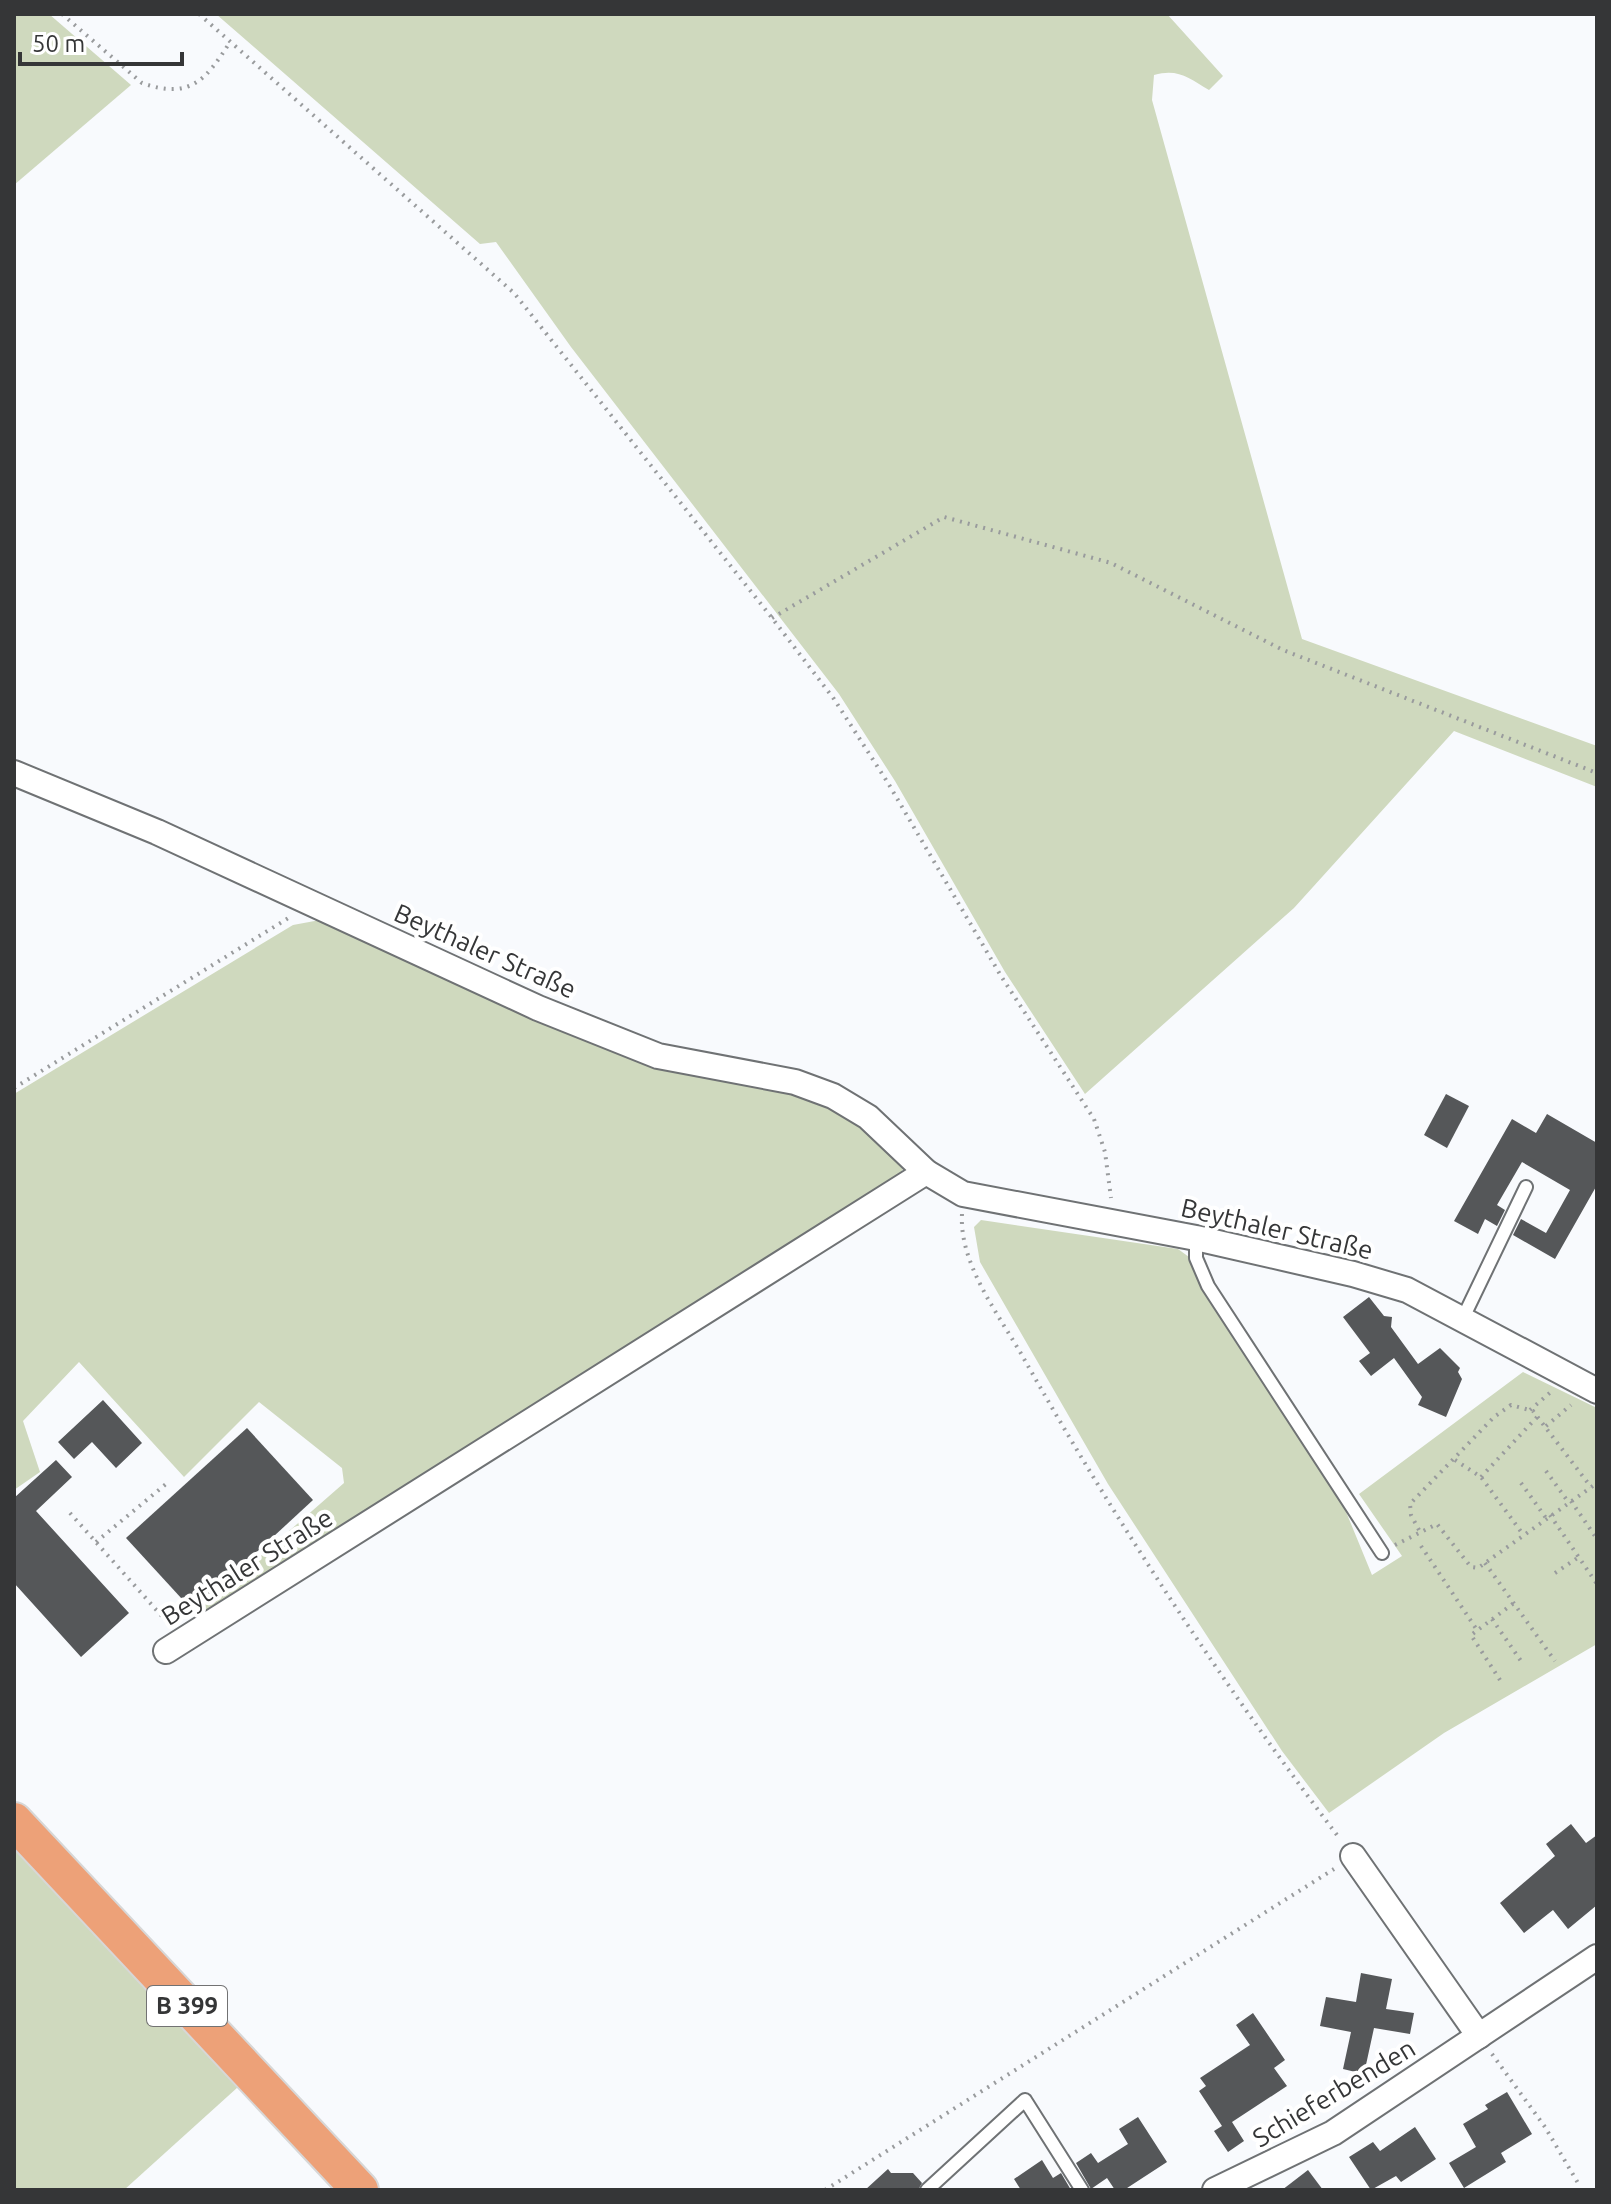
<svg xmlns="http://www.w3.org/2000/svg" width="1611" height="2204" font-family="Ubuntu,sans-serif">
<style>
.green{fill:#cfd9be}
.building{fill:#555759}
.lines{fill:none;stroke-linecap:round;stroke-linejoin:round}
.service-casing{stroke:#6f7274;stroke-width:16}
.minor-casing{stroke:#6f7274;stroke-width:28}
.primary-casing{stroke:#d7d7d7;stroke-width:40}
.path{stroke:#999b9d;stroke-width:4;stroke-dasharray:2 6;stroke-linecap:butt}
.service{stroke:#fff;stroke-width:12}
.minor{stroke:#fff;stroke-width:24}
.primary{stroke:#eda178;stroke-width:36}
.labels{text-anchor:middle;stroke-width:8;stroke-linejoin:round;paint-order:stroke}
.shield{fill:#fff;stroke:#727273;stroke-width:2}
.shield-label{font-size:24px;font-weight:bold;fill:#353637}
.street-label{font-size:26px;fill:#353637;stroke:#fff}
</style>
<rect width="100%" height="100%" fill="#f8fafd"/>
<g class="green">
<polygon points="14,14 49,14 131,85 14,185"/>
<path d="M216,14H1167L1223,76L1209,90C1189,78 1178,68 1154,75L1152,100L1302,639L1597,746V787L1454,731L1294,908L1085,1094L1005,972L895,781L839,694L571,347L496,242L480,244Z"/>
<path d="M320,920L827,1105C856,1122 885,1139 903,1169L894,1185L209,1617L201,1608L344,1483L342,1468L259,1402L184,1477L79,1362L23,1421L40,1472L14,1490V1094L293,925Z"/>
<polygon points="981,1220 1178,1249 1189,1257 1202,1289 1342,1502 1372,1575 1402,1556 1359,1494 1523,1372 1597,1408 1597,1644 1444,1733 1329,1813 1282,1751 1108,1484 980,1262 974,1227"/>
<polygon points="14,1848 238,2087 124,2190 14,2190"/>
</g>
<g class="building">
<polygon points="1446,1094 1469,1106 1447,1148 1424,1135"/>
<polygon points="1547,1114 1597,1143 1597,1185 1555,1259 1513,1235 1521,1219 1546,1233 1570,1190 1522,1162 1497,1205 1505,1210 1497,1226 1485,1219 1478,1234 1454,1221 1512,1119 1536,1133"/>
<polygon points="1369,1297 1384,1316 1392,1317 1391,1327 1418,1364 1440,1348 1460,1368 1458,1372 1462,1379 1446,1417 1418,1405 1422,1397 1394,1358 1371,1376 1359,1361 1370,1353 1343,1317"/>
<polygon points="103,1400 142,1443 116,1468 92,1442 74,1459 58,1442"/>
<polygon points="247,1428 313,1500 193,1611 126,1538"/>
<polygon points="56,1460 72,1477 36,1511 129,1613 81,1657 14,1583 14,1498"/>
<polygon points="1571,1824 1586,1843 1597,1835 1597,1905 1568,1929 1553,1910 1524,1933 1500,1903 1555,1856 1546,1844"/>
<polygon points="1361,1973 1392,1979 1386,2009 1414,2013 1410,2034 1374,2028 1364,2074 1343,2069 1351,2032 1320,2026 1326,1997 1356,2002"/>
<polygon points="1253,2013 1285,2060 1274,2068 1287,2086 1232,2122 1244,2141 1228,2152 1214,2131 1222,2126 1199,2091 1206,2086 1200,2078 1250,2045 1236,2025"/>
<polygon points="1507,2092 1532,2134 1501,2153 1506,2162 1464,2188 1449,2163 1476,2147 1463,2124 1488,2109 1485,2105"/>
<polygon points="1138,2117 1167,2162 1124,2190 1115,2190 1107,2178 1091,2189 1076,2163 1091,2153 1098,2163 1128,2144 1119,2129"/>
<polygon points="1415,2127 1436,2159 1401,2182 1396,2176 1371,2190 1349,2157 1373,2142 1380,2151"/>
<polygon points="1042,2160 1053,2178 1061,2173 1071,2190 1021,2190 1014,2179"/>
<polygon points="888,2169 891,2173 913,2173 922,2183 918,2190 865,2190"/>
<polygon points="1308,2170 1323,2190 1282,2190"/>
</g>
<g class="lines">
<defs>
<g id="service">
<polyline points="1196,1238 1196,1258 1208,1286 1382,1553"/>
<polyline points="1463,1318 1526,1187"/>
<polyline points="927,2190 1025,2100 1082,2190"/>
</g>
<g id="minor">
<polyline points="14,773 157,832 538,1008 658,1056 795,1082 833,1096 868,1117 926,1172 963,1194 1196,1238 1353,1274 1407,1290 1597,1391"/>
<polyline points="166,1651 926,1172"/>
<polyline points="1353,1856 1479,2036"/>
<polyline points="1215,2190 1333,2133 1597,1957"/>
</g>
<polyline id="primary" points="14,1821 360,2190"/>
</defs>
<use href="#service" class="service-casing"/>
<use href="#minor" class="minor-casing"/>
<use href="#primary" class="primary-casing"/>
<g class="path">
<path d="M62,14L142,83C190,100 206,80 230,42"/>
<polyline points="199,14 514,293 772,618 834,699 888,783 1001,976 1094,1119 1105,1152 1111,1198"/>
<polyline points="772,618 944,517 1111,563 1283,650 1597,773"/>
<polyline points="14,1088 290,917"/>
<path d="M962,1214C959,1264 999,1315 1023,1357C1117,1524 1224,1686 1340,1839"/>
<polyline points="1530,1410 1552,1391"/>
<polyline points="1546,1426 1571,1405"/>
<polyline points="1455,1460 1481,1477 1522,1533"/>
<polyline points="1546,1471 1569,1503"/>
<polyline points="1481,1477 1538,1416"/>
<polyline points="1521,1483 1546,1518"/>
<polyline points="1571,1501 1597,1539"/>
<polyline points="70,1513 168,1623"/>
<polyline points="1550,1515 1597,1584"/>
<polyline points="1419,1530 1411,1515 1410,1504 1494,1417 1511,1405 1533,1411 1591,1487"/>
<polyline points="96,1542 166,1484"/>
<polyline points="1395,1545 1437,1524 1471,1567 1478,1568 1597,1483"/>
<polyline points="1421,1546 1477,1630"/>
<polyline points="1485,1563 1555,1661"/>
<polyline points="1555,1573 1579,1557"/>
<polyline points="1492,1619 1521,1661"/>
<polyline points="1500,1680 1471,1635 1514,1603"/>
<polyline points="1492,2054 1545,2127 1578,2183"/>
<polyline points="825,2190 1334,1869"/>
</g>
<use href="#service" class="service"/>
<use href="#minor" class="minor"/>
<use href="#primary" class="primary"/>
</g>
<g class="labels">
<rect class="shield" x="147" y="1986" width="80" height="40" rx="6"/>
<g class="shield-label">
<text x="187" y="2014">B 399</text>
</g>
<g class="street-label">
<text transform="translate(485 951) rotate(24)" y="9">Beythaler Straße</text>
<text transform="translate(1277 1229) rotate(13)" y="9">Beythaler Straße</text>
<text transform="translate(247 1567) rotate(-32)" y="9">Beythaler Straße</text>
<text transform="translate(1334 2093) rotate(-31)" y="9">Schieferbenden</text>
</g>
</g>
<rect width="1611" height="2204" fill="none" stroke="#353637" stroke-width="32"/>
<path d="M20 52v12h162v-12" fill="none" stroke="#353637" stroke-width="4"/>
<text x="32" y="52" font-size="24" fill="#353637" stroke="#ffffff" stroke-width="6" paint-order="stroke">50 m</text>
</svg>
